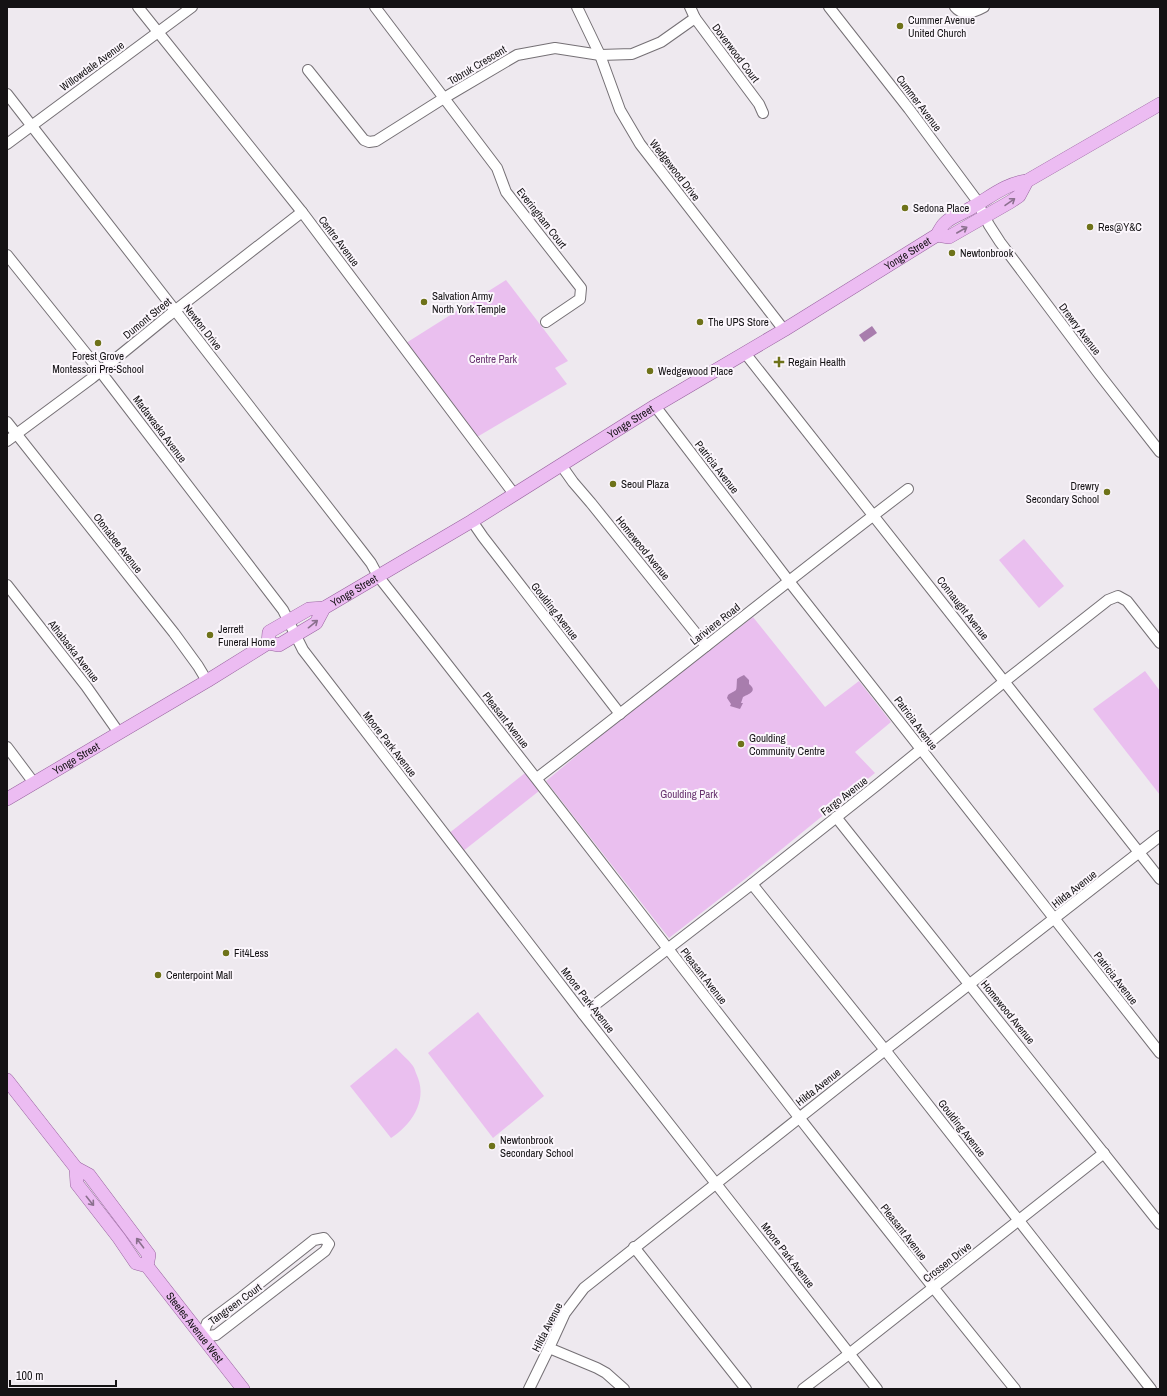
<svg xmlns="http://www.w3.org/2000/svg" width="1167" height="1396" font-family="'Archivo Narrow',sans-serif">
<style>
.green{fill:#eabfef}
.water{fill:#a87dad}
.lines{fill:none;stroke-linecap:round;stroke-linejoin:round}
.minor-casing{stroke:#757075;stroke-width:12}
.major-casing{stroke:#98639f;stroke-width:14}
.minor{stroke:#fff;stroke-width:10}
.major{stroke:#ecbcf2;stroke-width:13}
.oneway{stroke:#8b708e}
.poi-dot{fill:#6e7219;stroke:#fbf6fc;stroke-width:1.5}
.labels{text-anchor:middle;stroke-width:4;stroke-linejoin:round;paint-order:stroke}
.poi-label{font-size:11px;fill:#141214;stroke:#fbf6fc;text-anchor:start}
.street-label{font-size:11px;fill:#141214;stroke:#fbf6fc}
.park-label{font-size:11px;fill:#67326e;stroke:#fbf6fc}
</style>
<rect width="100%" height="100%" fill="#eee9ef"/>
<g class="green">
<polygon points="506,280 568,361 555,368 567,384 477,437 406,343"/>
<polygon points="1024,539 1064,586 1039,608 999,560"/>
<polygon points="753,617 825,707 859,681 891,722 855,752 875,773 745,879 669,938 546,781 622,718"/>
<polygon points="1145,671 1160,691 1160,795 1093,709"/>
<polygon points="525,773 539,791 462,852 448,834"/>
<polygon points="478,1012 544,1096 493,1138 428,1053"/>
<path d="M396,1048C401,1054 408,1059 413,1066C415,1069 416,1074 418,1078C427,1102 411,1125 391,1138L350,1086Z"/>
</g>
<g class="water">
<polygon points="872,326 877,333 864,342 859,335"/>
<path d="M744,675L749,680V684C758,691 749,694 743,697L741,703H743L740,709L730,706L731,704L727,698L728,695C738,688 736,694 737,679L740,677Z"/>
</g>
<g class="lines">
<defs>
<g id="minor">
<polyline points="138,7 302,212 514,494"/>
<polyline points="375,7 497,168 506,192 581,288 580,299 546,322"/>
<polyline points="577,7 600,55 620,110 640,144 784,330"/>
<polyline points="690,7 695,18 759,104 763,113"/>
<polyline points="829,7 909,109 975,198 989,225 1000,242 1099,374 1160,452"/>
<path d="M955,7C963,17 975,12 984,7"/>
<polyline points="308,70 364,140 369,142 376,141 444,98 517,55 555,48 600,55 632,54 661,42 695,18"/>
<path d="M7,94L361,550L371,563L378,576C591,846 798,1122 1015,1389"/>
<polyline points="7,144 192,7"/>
<polyline points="7,255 100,371 283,610 303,650 583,1014 877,1389"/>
<polyline points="745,353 1160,879"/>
<polyline points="655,406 788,580 1160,1053"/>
<polyline points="7,422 174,633 198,666 207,681"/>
<polyline points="7,441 92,378 168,316 302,212"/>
<polyline points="561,465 573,482 591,503 706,646"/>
<polyline points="472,521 483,537 620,714"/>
<polyline points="7,585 86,686 119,733"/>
<polyline points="7,747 34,783"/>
<path d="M537,778C661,683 783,584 908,489"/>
<polyline points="836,817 1160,1224"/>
<polyline points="752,884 885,1050 1151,1389"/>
<polyline points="583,1014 752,884 877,785 1005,681 1108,600 1118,596 1127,601 1160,643"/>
<polygon points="324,1238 329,1244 325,1251 216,1335 202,1337 207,1323 242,1297 314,1240"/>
<polyline points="634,1247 746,1389"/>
<polyline points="549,1348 597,1368 606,1373 624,1389"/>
<polyline points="529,1389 549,1348 565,1313 584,1288 885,1050 1160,836"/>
<polyline points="803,1389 849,1354 1104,1153"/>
</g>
<g id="major">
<polyline points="937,235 949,237 1010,202 1019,196 1027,181"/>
<polyline points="268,643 269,632 309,609 324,608"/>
<path id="s1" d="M7,799L207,681L268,643L279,645L316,623L324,608L472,521L655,406L784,330L937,235C940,230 942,225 946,222C953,216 963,213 971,208C989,198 1006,183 1027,181L1160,104"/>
<polyline points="7,1080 76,1168 89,1175 149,1255 147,1266"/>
<path id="s2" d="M76,1168L77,1184L119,1238L136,1263L147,1266L243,1389"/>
</g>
</defs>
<use href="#minor" class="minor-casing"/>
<use href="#major" class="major-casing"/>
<use href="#minor" class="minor"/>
<use href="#major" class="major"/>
</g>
<defs><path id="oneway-shaft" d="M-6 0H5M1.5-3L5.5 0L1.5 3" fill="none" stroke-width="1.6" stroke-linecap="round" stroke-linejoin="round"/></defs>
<g class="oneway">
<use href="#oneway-shaft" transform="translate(1010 202) rotate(-35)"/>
<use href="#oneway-shaft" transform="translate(962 230) rotate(-30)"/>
<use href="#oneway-shaft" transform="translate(313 624) rotate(-39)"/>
<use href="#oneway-shaft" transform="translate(90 1201) rotate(51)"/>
<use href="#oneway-shaft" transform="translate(140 1243) rotate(-127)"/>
</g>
<g class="poi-dot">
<circle cx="900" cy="26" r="4"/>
<circle cx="905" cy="208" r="4"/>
<circle cx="1090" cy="227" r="4"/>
<circle cx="952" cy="253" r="4"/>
<circle cx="424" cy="302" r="4"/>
<circle cx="700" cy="322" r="4"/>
<circle cx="98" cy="343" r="4"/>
<path d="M777 356h4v4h4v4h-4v4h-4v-4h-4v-4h4z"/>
<circle cx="650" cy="371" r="4"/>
<circle cx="613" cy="484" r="4"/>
<circle cx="1107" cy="492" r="4"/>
<circle cx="210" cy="635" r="4"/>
<circle cx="741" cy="744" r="4"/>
<circle cx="226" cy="953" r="4"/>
<circle cx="158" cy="975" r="4"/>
<circle cx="492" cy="1146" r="4"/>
</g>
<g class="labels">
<g class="poi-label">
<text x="908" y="24">Cummer Avenue<tspan x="908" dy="13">United Church</tspan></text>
<text x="913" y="212">Sedona Place</text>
<text x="1098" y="231">Res@Y&amp;C</text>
<text x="960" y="257">Newtonbrook</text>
<text x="432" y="300">Salvation Army<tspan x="432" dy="13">North York Temple</tspan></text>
<text x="708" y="326">The UPS Store</text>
<text x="98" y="360" text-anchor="middle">Forest Grove<tspan x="98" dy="13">Montessori Pre-School</tspan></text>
<text x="788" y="366">Regain Health</text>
<text x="658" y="375">Wedgewood Place</text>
<text x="621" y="488">Seoul Plaza</text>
<text x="1099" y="490" text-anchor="end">Drewry<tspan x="1099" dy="13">Secondary School</tspan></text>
<text x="218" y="633">Jerrett<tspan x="218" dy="13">Funeral Home</tspan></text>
<text x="749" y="742">Goulding<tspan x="749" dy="13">Community Centre</tspan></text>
<text x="234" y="957">Fit4Less</text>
<text x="166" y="979">Centerpoint Mall</text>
<text x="500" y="1144">Newtonbrook<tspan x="500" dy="13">Secondary School</tspan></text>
</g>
<g class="street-label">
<text transform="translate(736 53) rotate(53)" y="4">Doverwood Court</text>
<text transform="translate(477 65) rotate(-31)" y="4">Tobruk Crescent</text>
<text transform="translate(92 66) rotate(-36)" y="4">Willowdale Avenue</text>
<text transform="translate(919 103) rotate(53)" y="4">Cummer Avenue</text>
<text transform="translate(675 170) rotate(52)" y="4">Wedgewood Drive</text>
<text transform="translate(542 218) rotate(52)" y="4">Everingham Court</text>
<text transform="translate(339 241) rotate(53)" y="4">Centre Avenue</text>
<text dy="4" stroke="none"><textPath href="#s1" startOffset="1058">Yonge Street</textPath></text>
<text transform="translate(147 318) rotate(-39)" y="4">Dumont Street</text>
<text transform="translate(203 327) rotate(52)" y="4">Newton Drive</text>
<text transform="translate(1080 329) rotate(53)" y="4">Drewry Avenue</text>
<text dy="4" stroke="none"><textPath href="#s1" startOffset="734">Yonge Street</textPath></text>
<text transform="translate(160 429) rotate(53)" y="4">Madawaska Avenue</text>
<text transform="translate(717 467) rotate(52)" y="4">Patricia Avenue</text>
<text transform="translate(118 543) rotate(52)" y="4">Otonabee Avenue</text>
<text transform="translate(643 548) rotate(51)" y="4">Homewood Avenue</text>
<text dy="4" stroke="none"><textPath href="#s1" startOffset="410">Yonge Street</textPath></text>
<text transform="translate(963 608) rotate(52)" y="4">Connaught Avenue</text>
<text transform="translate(555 611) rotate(52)" y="4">Goulding Avenue</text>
<text transform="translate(715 624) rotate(-38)" y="4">Lariviere Road</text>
<text transform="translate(74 651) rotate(52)" y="4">Athabaska Avenue</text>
<text transform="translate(506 720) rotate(52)" y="4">Pleasant Avenue</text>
<text transform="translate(916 723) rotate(53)" y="4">Patricia Avenue</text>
<text transform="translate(390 744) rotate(52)" y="4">Moore Park Avenue</text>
<text dy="4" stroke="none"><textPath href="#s1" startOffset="80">Yonge Street</textPath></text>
<text transform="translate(844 796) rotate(-38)" y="4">Fargo Avenue</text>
<text transform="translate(1074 889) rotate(-38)" y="4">Hilda Avenue</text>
<text transform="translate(704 976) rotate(52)" y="4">Pleasant Avenue</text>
<text transform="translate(1116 978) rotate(52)" y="4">Patricia Avenue</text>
<text transform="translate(588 1000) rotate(52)" y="4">Moore Park Avenue</text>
<text transform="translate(1008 1012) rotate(51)" y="4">Homewood Avenue</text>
<text transform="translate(818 1087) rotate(-38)" y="4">Hilda Avenue</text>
<text transform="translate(962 1128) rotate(52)" y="4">Goulding Avenue</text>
<text transform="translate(904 1232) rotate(52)" y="4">Pleasant Avenue</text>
<text transform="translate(788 1255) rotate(52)" y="4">Moore Park Avenue</text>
<text transform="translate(947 1262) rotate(-38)" y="4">Crossen Drive</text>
<text transform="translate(235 1304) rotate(-36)" y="4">Tangreen Court</text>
<text transform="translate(547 1327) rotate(-63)" y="4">Hilda Avenue</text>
<text dy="4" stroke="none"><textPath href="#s2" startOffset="204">Steeles Avenue West</textPath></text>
</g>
<g class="park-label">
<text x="493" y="363">Centre Park</text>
<text x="689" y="798">Goulding Park</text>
</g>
</g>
<rect width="1167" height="1396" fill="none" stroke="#141214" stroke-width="16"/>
<path d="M10 1380v6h106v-6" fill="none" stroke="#141214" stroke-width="2"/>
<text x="16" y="1380" font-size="12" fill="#141214" stroke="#fbf6fc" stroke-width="3" paint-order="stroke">100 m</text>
</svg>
